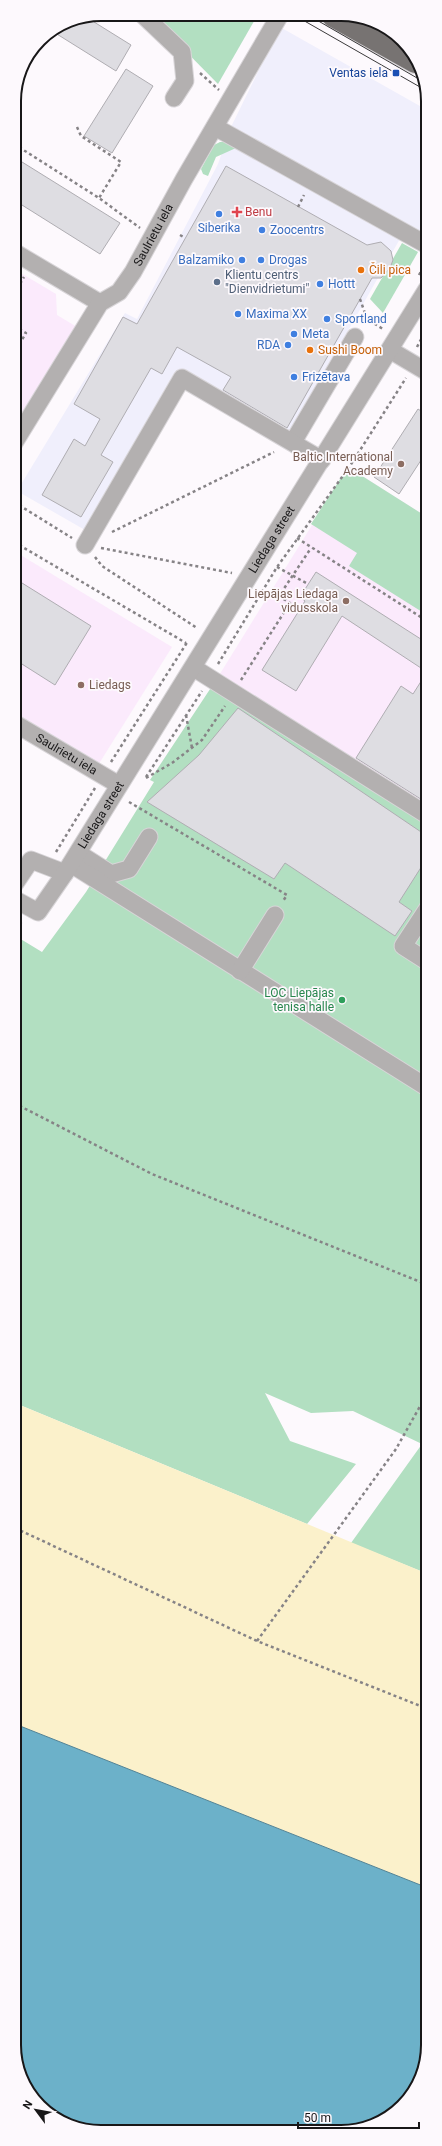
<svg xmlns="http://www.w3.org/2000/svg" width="442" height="2146" font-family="Roboto,sans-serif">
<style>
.commercial{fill:#f0effc}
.education{fill:#fbeafc}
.green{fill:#b2dfc1}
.sand{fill:#fbf1cb}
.water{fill:#6cb1c9;stroke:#538394}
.building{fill:#dedde2;stroke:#afadb2}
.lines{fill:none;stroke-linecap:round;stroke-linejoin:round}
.minor-casing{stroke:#d8d5d8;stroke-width:19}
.major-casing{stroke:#d8d5d8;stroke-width:24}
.path{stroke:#868386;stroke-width:2.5;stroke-dasharray:3 3;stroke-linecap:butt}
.minor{stroke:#b3b0b0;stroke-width:17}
.major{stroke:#777372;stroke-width:22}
.tram{stroke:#3b3a3b;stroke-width:1}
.transit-dot{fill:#1a4fb4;stroke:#fdf9fd;stroke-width:1.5}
.health-dot{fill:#e0444e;stroke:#fdf9fd;stroke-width:1.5}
.shop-dot{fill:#3f7fe0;stroke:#fdf9fd;stroke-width:1.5}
.food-dot{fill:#e8710a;stroke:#fdf9fd;stroke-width:1.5}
.service-dot{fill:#5c6f8a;stroke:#fdf9fd;stroke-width:1.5}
.education-dot{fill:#8d6e63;stroke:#fdf9fd;stroke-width:1.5}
.leisure-dot{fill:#2e9e5b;stroke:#fdf9fd;stroke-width:1.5}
.labels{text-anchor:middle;stroke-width:3.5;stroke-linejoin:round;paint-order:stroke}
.transit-label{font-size:12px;fill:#164399;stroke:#fdf9fd;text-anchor:end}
.health-label{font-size:12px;fill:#be3a42;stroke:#fdf9fd;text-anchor:start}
.shop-label{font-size:12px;fill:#366cbe;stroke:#fdf9fd;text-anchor:start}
.street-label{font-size:12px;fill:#181718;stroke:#fdf9fd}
.food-label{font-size:12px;fill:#c56008;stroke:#fdf9fd;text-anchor:start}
.service-label{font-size:12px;fill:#4e5e75;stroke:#fdf9fd;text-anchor:start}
.education-label{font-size:12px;fill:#785e54;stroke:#fdf9fd;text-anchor:end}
.leisure-label{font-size:12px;fill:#27864d;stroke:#fdf9fd;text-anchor:end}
.rim{fill:none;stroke:#181718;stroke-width:2}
</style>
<rect width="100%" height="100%" fill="#fdf9fd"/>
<polygon class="commercial" points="280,27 427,110 427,241 401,237 288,437 174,373 85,530 17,491 125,313 137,319 218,164 230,129"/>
<g class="education">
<polygon points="14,269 56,294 57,315 77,327 14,429"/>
<polygon points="348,467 427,517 427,810 218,677"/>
<polygon points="14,551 172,647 95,770 14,723"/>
</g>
<g class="green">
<polygon points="149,14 256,15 257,16 218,84"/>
<polygon points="220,142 227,142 236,148 216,157 208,176 203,174 201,169 214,145"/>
<polygon points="402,243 418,252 383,313 370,299"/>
<polygon points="348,467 427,517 427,615 349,566 357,553 311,524"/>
<polygon points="218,677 427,810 428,1574 351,1543 422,1444 353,1411 311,1413 265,1393 290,1441 356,1464 307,1524 15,1403 14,935 42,952 86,892 154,782 150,780"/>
</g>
<polygon class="sand" points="15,1403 428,1574 428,1888 15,1724"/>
<polygon class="water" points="15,1724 428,1888 428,2050 421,2079 403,2106 352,2131 84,2130 36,2103 15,2056"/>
<g class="building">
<polygon points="86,17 131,45 116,71 52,31 68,21"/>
<polygon points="126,69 153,86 112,153 84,136"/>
<polygon points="14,157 120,223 100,254 14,200"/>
<polygon points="226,166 367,245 381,242 391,251 393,260 390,268 381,278 372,278 287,428 223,390 231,377 177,347 162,374 151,368 101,455 113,462 81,517 42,495 74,439 85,446 100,419 74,404 123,317 137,324"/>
<polygon points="418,409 427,415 427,451 399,494 374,477"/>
<polygon points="316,572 427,643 427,672 342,616 296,691 262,670 305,601 300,597"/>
<polygon points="14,578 91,626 55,685 14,659"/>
<polygon points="427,672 427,803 356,758 401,686 413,694"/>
<polygon points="238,708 427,836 427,858 399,902 412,911 395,936 285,863 274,879 147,802 199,755"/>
</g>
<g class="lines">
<defs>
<g id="minor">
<polyline points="142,14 182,52 185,81 174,98"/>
<polyline points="215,127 427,245"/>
<polyline points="14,252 100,303"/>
<polyline points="390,350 427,372"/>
<polyline points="293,442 355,337"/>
<path id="s1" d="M14,443L100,303L119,292L133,272L184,179L280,15"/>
<polyline points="85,545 182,378 322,460"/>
<polyline points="194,668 427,815"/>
<path id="s2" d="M14,723L119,785"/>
<polyline points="78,853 111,874 129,869 149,837"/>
<polyline points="71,864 428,1088"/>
<polyline points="14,885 31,860 65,873"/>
<path id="s3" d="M14,899L38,912L65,873L427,289"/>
<polyline points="428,908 403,946 428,962"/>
<polyline points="240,971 275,915"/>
</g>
<polyline id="major" points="333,16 415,62"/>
</defs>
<use href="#minor" class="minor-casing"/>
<use href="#major" class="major-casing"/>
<g class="path">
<polyline points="200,73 219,90"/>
<polyline points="77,127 81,136 121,162 99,198"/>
<polyline points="14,144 99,198 140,228"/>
<polyline points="298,207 304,195"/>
<polyline points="180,235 185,238"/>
<polyline points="419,275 427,261"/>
<polyline points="14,294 24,277"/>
<polyline points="360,299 367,319 383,329"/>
<polyline points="14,326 26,333 14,353"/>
<polyline points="417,347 427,328"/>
<polyline points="14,502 72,538"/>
<polyline points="112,532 274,452"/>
<polyline points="297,538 427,621"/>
<polyline points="14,542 186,643"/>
<polyline points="101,548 232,573"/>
<polyline points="95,557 102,566 197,628"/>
<polyline points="277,567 308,584"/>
<polyline points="218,664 277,567 350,466 406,378"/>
<polyline points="241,680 290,603 279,596 311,548"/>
<polyline points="186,715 192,748"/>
<polyline points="111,762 188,641"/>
<polyline points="146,777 202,691"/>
<polyline points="146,778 172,763 202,740 225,706"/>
<polyline points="129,802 287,895 283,901"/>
<polyline points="56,852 95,788"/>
<polyline points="14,923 22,922"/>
<polyline points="14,1103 152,1174 428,1285"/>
<polyline points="15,1528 257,1641 428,1709"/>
<polyline points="257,1641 396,1449 428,1392"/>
</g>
<use href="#minor" class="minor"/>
<use href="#major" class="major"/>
<g class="tram">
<polyline points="294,15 427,91"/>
<polyline points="308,15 424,82"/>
</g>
</g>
<rect class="transit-dot" x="392" y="69" width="8" height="8" rx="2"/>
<path class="health-dot" d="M235 206h4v4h4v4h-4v4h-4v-4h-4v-4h4z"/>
<g class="shop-dot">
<circle cx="219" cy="214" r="4"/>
<circle cx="262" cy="230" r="4"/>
<circle cx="242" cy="260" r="4"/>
<circle cx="261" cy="260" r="4"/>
<circle cx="320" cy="284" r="4"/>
<circle cx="238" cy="314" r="4"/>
<circle cx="327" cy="319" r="4"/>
<circle cx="294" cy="334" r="4"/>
<circle cx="288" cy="345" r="4"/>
<circle cx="294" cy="377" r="4"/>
</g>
<g class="food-dot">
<circle cx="361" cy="270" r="4"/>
<circle cx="310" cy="350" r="4"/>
</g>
<circle class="service-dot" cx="217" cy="282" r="4"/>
<g class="education-dot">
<circle cx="401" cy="464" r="4"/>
<circle cx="346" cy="601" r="4"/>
<circle cx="81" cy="685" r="4"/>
</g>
<circle class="leisure-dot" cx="342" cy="1000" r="4"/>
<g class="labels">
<g class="transit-label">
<text x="388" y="77">Ventas iela</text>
</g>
<g class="health-label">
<text x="245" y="216">Benu</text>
</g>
<g class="shop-label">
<text x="219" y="232" text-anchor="middle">Siberika</text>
<text x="270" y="234">Zoocentrs</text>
<text x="234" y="264" text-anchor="end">Balzamiko</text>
<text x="269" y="264">Drogas</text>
<text x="328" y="288">Hottt</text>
<text x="246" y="318">Maxima XX</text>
<text x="335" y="323">Sportland</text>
<text x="302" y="338">Meta</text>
<text x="280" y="349" text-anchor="end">RDA</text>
<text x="302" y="381">Frizētava</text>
</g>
<g class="street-label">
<text dy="4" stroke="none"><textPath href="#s1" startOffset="253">Saulrietu iela</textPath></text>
<text dy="4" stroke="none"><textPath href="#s3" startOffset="467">Liedaga street</textPath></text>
<text dy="4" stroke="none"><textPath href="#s2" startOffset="61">Saulrietu iela</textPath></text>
<text dy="4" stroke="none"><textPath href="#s3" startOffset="143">Liedaga street</textPath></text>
</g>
<g class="food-label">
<text x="369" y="274">Čili pica</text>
<text x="318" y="354">Sushi Boom</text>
</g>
<g class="service-label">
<text x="225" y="279">Klientu centrs<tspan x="225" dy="14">"Dienvidrietumi"</tspan></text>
</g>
<g class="education-label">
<text x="393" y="461">Baltic International<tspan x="393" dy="14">Academy</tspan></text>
<text x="338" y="598">Liepājas Liedaga<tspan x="338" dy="14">vidusskola</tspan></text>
<text x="89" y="689" text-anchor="start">Liedags</text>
</g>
<g class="leisure-label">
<text x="334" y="997">LOC Liepājas<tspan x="334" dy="14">tenisa halle</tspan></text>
</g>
</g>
<path d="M0 0H442V2146H0ZM101 21H341A80 80 0 0 1 421 101V2045A80 80 0 0 1 341 2125H101A80 80 0 0 1 21 2045V101A80 80 0 0 1 101 21Z" fill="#fdf9fd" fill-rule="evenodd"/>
<path class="rim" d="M101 21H341A80 80 0 0 1 421 101V2045A80 80 0 0 1 341 2125H101A80 80 0 0 1 21 2045V101A80 80 0 0 1 101 21Z"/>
<g transform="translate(36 2110) rotate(302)" stroke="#fdf9fd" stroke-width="3" paint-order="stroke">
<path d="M0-3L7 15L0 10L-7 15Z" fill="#181718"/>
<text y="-6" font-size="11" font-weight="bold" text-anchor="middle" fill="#181718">N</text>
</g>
<path d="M298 2122v6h121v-6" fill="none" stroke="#181718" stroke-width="2"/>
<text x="304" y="2122" font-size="12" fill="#181718" stroke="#fdf9fd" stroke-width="3" paint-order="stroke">50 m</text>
</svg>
